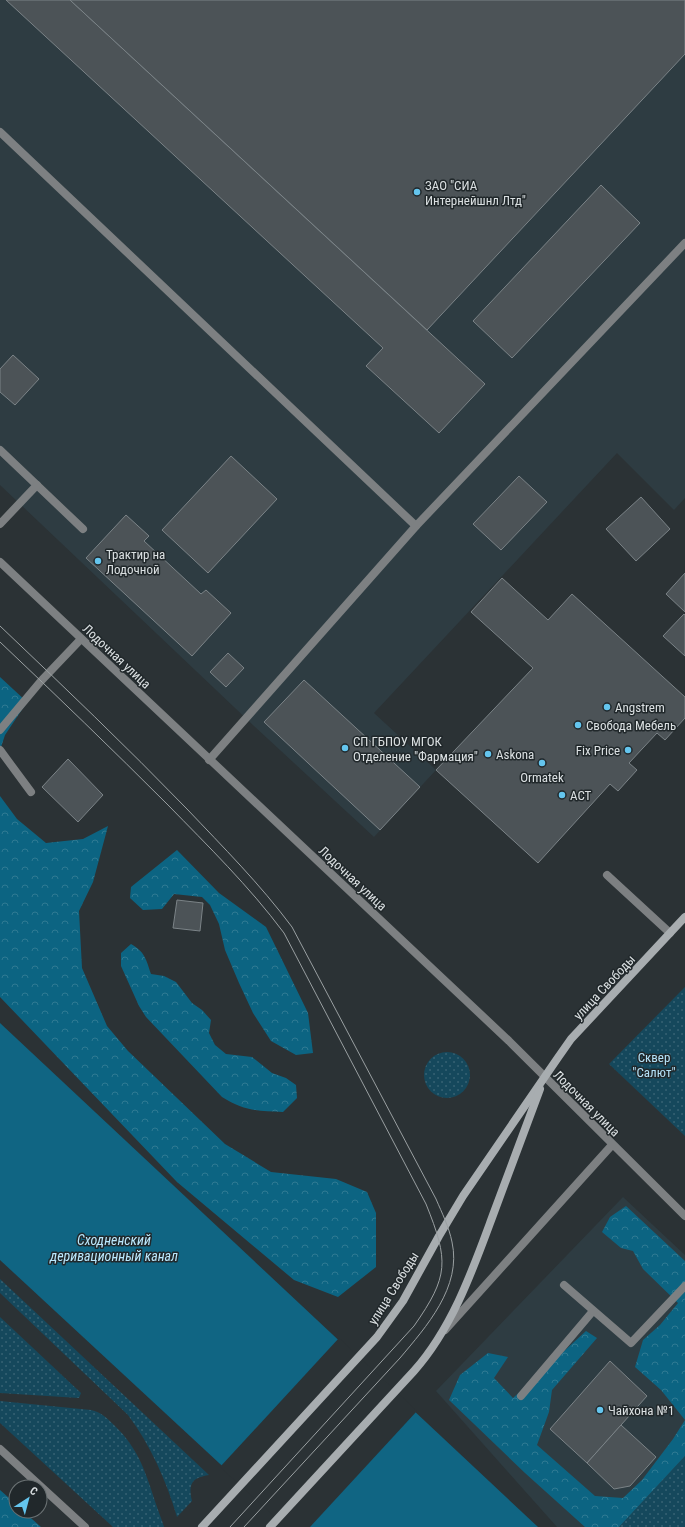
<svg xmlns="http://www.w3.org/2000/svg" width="685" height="1527" font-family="'Roboto Condensed',sans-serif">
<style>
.built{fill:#2e3c42}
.grass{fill:url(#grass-dots)}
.forest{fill:url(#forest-crowns)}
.water{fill:#106583}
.pier{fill:#2b3235}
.building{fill:#4c5357;stroke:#7b8387}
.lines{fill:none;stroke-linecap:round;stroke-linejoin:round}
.service{stroke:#7d8082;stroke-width:8}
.minor{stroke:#7d8082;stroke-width:8}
.tertiary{stroke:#7d8082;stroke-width:8}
.secondary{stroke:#a8adb0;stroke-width:8}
.tram{stroke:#9aa0a2;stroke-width:1}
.poi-dot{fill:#64c5ee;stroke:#21282b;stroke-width:1.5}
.labels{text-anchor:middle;stroke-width:3;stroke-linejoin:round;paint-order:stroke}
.poi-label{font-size:13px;fill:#dbe0e2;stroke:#21282b;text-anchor:start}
.street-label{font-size:13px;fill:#dbe0e2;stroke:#21282b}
.park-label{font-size:13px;fill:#b5e2f8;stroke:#21282b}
.water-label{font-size:14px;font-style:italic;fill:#bbe9fe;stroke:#21282b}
</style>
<defs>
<pattern id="grass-dots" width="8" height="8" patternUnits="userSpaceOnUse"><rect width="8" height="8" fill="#15485c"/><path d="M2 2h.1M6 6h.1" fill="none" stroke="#366273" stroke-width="1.8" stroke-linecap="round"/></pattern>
<pattern id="forest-crowns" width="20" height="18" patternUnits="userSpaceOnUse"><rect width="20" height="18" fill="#0c6482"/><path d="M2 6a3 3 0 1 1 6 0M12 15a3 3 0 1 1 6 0" fill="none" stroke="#2f7a93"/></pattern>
</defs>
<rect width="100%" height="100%" fill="#2b3235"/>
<g class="built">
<polygon points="0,0 685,0 685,498 674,510 617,453 374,713 436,770 374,837 254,726 0,485"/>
<polygon points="623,1197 685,1255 685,1456 619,1527 557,1527 436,1391"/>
</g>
<g class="grass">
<polygon points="685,987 685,1136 609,1064"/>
<circle cx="447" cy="1075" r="23"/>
<path d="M0,1279L209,1475C192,1478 188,1483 192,1501L177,1517C166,1480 151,1446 128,1415L0,1293Z"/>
<polygon points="0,1317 81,1393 79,1398 0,1393"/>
<path d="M0,1401L91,1410C101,1412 107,1418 114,1425C140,1450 146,1474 157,1507C159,1513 162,1520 164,1527H113L0,1423Z"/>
<polygon points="685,1456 685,1527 619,1527"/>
</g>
<g class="forest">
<polygon points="0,677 27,702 5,735 0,750"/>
<polygon points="0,796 17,819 46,843 83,839 108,826 93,882 79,911 82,968 107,1026 128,1051 225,1144 271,1172 336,1179 367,1192 376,1213 376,1267 338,1297 294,1280 177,1182 0,997"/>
<polygon points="177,850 219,893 266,927 308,1013 313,1053 296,1055 271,1041 253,1013 239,983 225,950 219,924 210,905 202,897 174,894 162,909 143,910 130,898 131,887"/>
<path d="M131,944C145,952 146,959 151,974L164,976L176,982L192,1003L202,1010L211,1020L209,1033L215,1045L226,1054L252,1057L272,1073L286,1078L296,1085L297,1098L283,1112C258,1111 244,1111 222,1097L146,1017L139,1006L121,966V953Z"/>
<polygon points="626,1206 685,1261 685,1456 619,1527 585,1527 525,1473 449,1400 460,1375 488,1353 508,1357 494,1378 513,1398 586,1331 597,1338 552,1390 549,1412 537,1445 595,1496 623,1498 642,1480 673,1439 685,1420 661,1390 635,1367 643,1340 660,1325 678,1303 643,1269 633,1251 621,1248 602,1232 610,1217"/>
<polygon points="0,1490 16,1504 16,1511 23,1511 41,1527 0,1527"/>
</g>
<polygon class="water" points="0,1023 538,1527 288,1527 0,1260"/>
<polygon class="pier" points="339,1338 417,1411 310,1527 286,1527 220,1467"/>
<g class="building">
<polygon points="6,0 70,0 485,384 439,433 366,366 383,348"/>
<polygon points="70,0 685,0 685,54 427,330"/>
<polygon points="601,185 640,223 512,358 473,321"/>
<polygon points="13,355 39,379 15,405 0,392 0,369"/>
<polygon points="231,456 277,499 208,573 162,530"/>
<polygon points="519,476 547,502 501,550 473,524"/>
<polygon points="641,497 670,529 636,561 606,529"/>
<polygon points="126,515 149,536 144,541 201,594 206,590 231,613 192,656 86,558"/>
<polygon points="685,573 685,612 666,594"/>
<polygon points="502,578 548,620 572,594 685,697 685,718 665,740 657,733 629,763 637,770 618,791 610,784 538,863 436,770 533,668 471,612"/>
<polygon points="684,614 685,615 685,656 663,636"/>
<polygon points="228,653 244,668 226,687 210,672"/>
<polygon points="304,680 420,787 380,830 264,722"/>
<polygon points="68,759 103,795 78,822 42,787"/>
<polygon points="177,900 203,903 200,931 173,928"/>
<polygon points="610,1361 647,1396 587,1463 550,1429"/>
<polygon points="621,1425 656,1457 630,1486 614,1489 587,1463"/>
</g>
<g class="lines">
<g class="service">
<polyline points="0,132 416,526"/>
<polyline points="0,450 83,529"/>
<polyline points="0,524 37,485"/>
<polyline points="0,730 41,681 81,639"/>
<polyline points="0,750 31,792"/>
<polyline points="209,760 416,526 685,243"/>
<polyline points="607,875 670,933"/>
<polyline points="564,1285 631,1343 685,1286"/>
<polyline points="521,1396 593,1311"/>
</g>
<polyline class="minor" points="0,1449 85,1527"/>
<g class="tertiary">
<polyline points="0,562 509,1041 685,1216"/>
<polyline points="445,1330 612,1145"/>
</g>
<g class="secondary">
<polyline points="202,1527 377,1337 403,1301 439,1236 463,1196 557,1059 571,1039 685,917"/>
<path d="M270,1527L414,1371C453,1327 473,1269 493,1215C509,1173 524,1131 540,1089"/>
</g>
<g class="tram">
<path d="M0,626C63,686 126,746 187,809C223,847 260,884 292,927L436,1199C442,1213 449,1227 452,1242C462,1287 426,1327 400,1358L244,1527"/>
<path d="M0,642C57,696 113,750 168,805C208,846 249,886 284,933L426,1204C449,1261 449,1276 414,1326L230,1527"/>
</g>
</g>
<g class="poi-dot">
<circle cx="417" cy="192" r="4"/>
<circle cx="98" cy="561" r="4"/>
<circle cx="607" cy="707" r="4"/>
<circle cx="578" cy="725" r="4"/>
<circle cx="345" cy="748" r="4"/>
<circle cx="628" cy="750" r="4"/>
<circle cx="488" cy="754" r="4"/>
<circle cx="542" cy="763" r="4"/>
<circle cx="562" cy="795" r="4"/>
<circle cx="600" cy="1410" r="4"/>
</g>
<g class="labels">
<g class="poi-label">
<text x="425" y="190">ЗАО "СИА<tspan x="425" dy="15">Интернейшнл Лтд"</tspan></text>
<text x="106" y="559">Трактир на<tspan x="106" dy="15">Лодочной</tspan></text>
<text x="615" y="712">Angstrem</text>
<text x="586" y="730">Свобода Мебель</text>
<text x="353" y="746">СП ГБПОУ МГОК<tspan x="353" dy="15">Отделение "Фармация"</tspan></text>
<text x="620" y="755" text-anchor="end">Fix Price</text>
<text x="496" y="759">Askona</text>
<text x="542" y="782" text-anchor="middle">Ormatek</text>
<text x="570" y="800">АСТ</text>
<text x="608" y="1415">Чайхона №1</text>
</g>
<g class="street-label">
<text transform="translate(117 656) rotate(43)" y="5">Лодочная улица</text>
<text transform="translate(353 878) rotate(43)" y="5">Лодочная улица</text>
<text transform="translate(604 987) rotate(-47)" y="5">улица Свободы</text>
<text transform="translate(587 1103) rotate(45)" y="5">Лодочная улица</text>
<text transform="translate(393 1288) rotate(-58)" y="5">улица Свободы</text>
</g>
<g class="park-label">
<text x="654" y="1062">Сквер<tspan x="654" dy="15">"Салют"</tspan></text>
</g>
<g class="water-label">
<text x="114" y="1245">Сходненский<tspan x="114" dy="16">деривационный канал</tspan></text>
</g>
</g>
<g transform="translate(28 1499) rotate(36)"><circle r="19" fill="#21282b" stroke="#6b7274"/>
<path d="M0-3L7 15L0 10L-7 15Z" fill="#64c5ee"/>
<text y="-6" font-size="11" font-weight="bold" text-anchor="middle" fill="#dbe0e2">С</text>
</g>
</svg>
